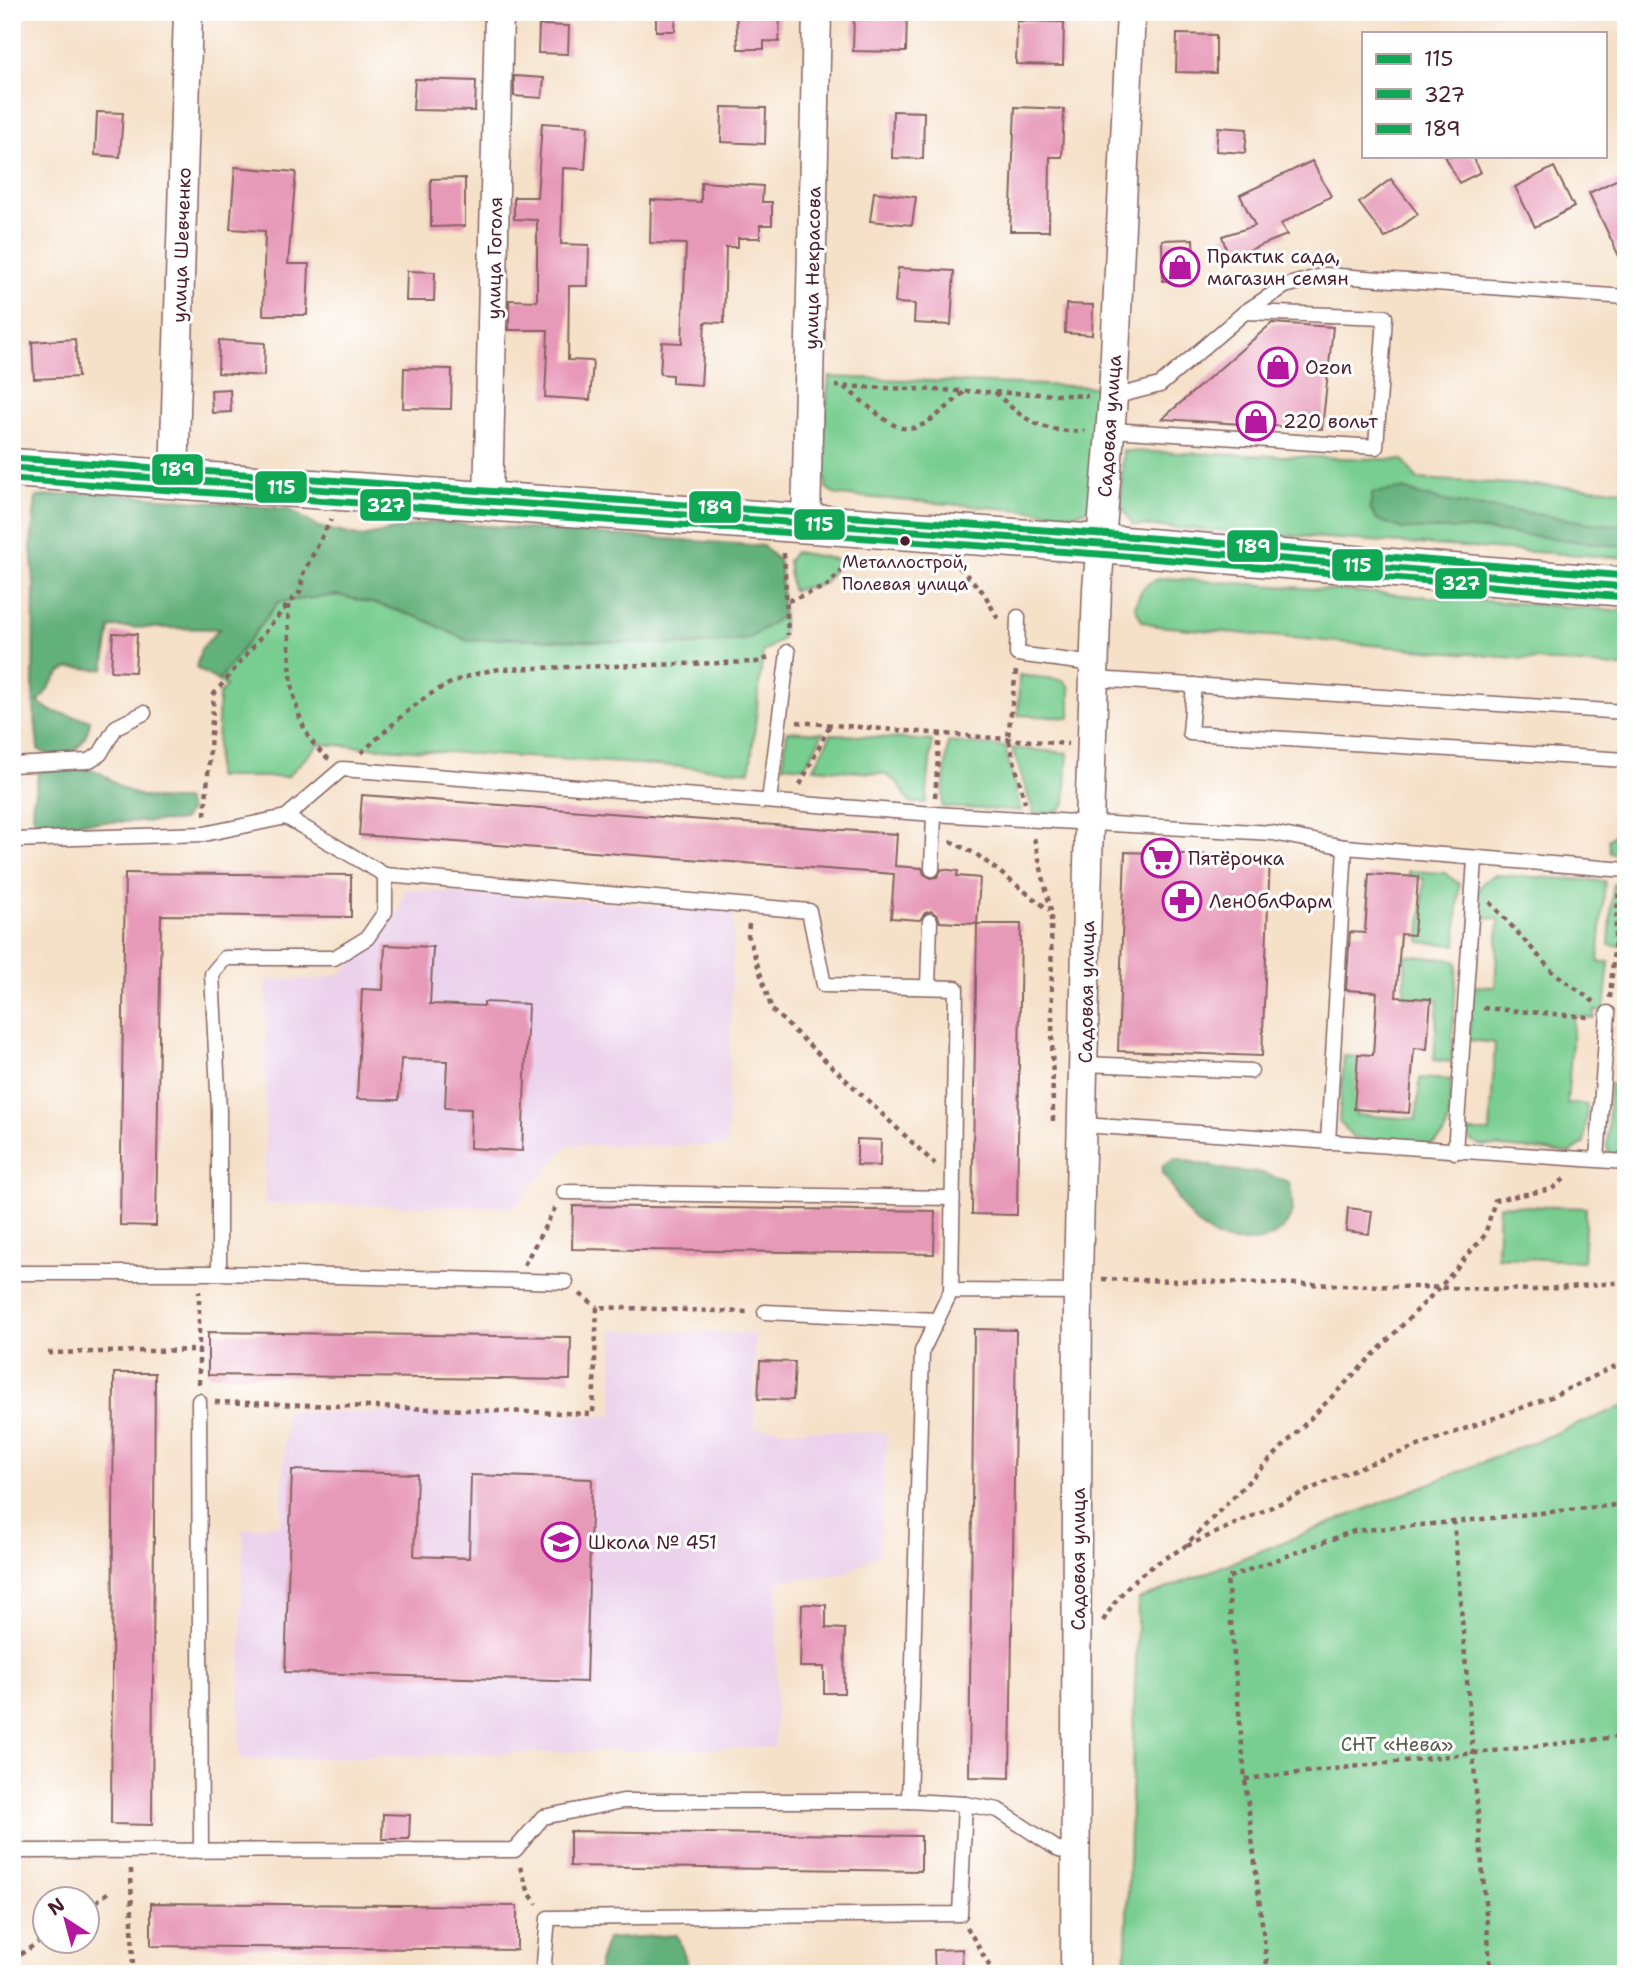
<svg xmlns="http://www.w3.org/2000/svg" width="1638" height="1986" font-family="'Shantell Sans',sans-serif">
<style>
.built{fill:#ebd1eb}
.green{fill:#78cd90;stroke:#61765e;stroke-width:2}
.forest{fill:#62b07a;stroke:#566852;stroke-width:2}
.building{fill:#e799b8}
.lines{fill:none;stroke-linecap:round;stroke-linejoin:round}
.lane-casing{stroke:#866362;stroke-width:17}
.street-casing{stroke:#866362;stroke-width:31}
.primary-casing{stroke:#866362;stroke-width:41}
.path{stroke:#866362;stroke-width:4.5;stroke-dasharray:5 5;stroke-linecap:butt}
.lane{stroke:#fff;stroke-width:14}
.street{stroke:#fff;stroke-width:28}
.primary{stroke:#fff;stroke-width:38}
.bus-1-casing{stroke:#fff;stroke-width:12}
.bus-2-casing{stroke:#fff;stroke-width:12}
.bus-3-casing{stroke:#fff;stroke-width:12}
.bus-1{stroke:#10a855;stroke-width:7}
.bus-2{stroke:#10a855;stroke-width:7}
.bus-3{stroke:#10a855;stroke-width:7}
.bus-dot{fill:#4a1f2b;stroke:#fff;stroke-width:2.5}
.labels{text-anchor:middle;stroke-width:6;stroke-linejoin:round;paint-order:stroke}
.bus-label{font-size:17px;fill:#4a1f2b;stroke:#fff}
.street-label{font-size:19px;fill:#4a1f2b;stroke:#fff}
.poi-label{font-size:19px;fill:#4a1f2b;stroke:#fff;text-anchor:start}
.park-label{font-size:19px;fill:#5a5c4e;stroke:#fff}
.line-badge{stroke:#fff;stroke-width:2.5}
.badge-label{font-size:19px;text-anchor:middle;font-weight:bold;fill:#fff}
</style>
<rect width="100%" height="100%" fill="#fff"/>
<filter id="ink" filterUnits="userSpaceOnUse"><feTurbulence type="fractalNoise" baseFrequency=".0143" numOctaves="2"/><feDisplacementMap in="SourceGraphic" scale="14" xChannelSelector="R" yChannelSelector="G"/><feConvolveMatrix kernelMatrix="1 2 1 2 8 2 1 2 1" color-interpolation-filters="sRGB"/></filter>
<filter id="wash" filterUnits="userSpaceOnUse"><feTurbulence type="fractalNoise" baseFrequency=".00686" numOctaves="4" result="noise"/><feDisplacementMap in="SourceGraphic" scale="28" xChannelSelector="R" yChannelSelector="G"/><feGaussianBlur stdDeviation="1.57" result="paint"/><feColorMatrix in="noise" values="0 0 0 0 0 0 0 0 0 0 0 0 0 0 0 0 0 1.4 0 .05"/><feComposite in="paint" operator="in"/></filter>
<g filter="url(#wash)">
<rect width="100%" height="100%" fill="#f5e0c8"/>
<g class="built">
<polygon points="405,889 734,911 727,1146 568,1145 514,1207 265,1204 266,980 319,979 340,974 382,936 399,911"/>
<polygon points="613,1330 755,1334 754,1428 887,1433 879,1554 844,1574 778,1581 775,1747 239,1760 243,1530 281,1523 286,1411 613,1416"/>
</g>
<g class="green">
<path d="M829,377L1098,387C1099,427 1105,472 1087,510L1073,514L837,495L826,488L823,439Z"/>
<polygon points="1123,451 1403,460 1417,479 1626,490 1626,558 1133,525 1120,503"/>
<polygon points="795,552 840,560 824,583 792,591 788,561"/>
<path d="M1165,578L1626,611V668L1158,626L1142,621L1135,607C1141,588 1145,581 1165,578Z"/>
<polygon points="337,595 380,605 423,619 468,641 508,638 687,645 771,622 783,615 782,639 763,652 750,771 319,744 287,777 216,777 219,695 226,686 218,681 278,602"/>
<polygon points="1019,675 1063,680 1070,688 1070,718 1018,715"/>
<polygon points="787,731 823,733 805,767 783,765"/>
<polygon points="831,734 932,741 926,803 910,803 898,783 884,774 814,768"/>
<polygon points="948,742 1005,747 1021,811 942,807"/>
<polygon points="1012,748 1068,753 1065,803 1059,811 1034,814"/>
<polygon points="1626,825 1626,856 1610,853 1608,840"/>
<polygon points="1409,871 1445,873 1459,884 1456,945 1420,942 1424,879 1409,877"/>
<path d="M1496,875L1605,881L1598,962H1609L1604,1011L1594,1010V1018L1574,1017L1567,1103L1587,1105L1584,1143L1570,1153L1478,1145C1472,1142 1467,1140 1466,1132H1490L1495,1043L1469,1040L1472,986L1495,987L1499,919L1476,917C1477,897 1474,883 1496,875Z"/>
<polygon points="1613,884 1626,885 1626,946 1609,945"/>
<polygon points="1406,955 1454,960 1457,963 1451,1062 1434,1060 1438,1000 1404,998"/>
<path d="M1344,1056L1360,1057L1356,1115L1416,1119L1420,1078L1451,1080C1449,1103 1455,1136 1430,1145L1354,1138L1339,1122Z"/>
<polygon points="1610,1084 1626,1085 1623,1141 1626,1141 1626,1160 1610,1154 1607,1148"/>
<polygon points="1499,1205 1586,1208 1583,1261 1497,1257"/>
<polygon points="1626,1405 1626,1974 1125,1974 1138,1600"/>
</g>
<g class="forest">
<path d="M1403,489C1445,505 1486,507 1530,513C1562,517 1593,527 1626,524V547L1472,529H1402L1376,519L1370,508L1372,493Z"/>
<path d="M95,492L289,509L318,527L362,537L431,522L763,546L780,562L783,615L749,639L693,645L508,638L468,641L423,619L380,605L337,595L278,602L218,681L196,668L201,649L219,629L110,627L104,669C92,671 80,666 69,668C57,670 47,693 38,702L51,711L90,720C87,747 64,767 38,749L33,695L34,584L31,544L36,497Z"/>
<path d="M91,769C108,775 111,782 124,789C144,800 163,800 185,800L190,810L182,821L35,823L32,807L39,771Z"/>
<path d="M1175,1158L1228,1170L1262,1173L1289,1182C1294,1205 1296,1219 1276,1234C1267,1241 1257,1241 1245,1242C1215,1244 1195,1226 1179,1201C1173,1191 1172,1182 1162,1174L1163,1165Z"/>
<polygon points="677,1935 691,1974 599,1974 599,1962 607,1939"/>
</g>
<g id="blocks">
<g class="building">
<polygon points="656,12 676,12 675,31 656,31"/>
<polygon points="736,12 780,12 779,42 764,41 764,49 738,49"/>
<polygon points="854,12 907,12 906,52 853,51"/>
<polygon points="1017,21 1064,22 1063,65 1016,64"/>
<polygon points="539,25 569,26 568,54 538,53"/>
<polygon points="1177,34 1216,35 1216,73 1176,72"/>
<polygon points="514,76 544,78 542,98 514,96"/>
<polygon points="415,79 476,81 475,111 413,110"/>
<polygon points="722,107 766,108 765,144 721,142"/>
<polygon points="1015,107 1064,109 1062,157 1050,157 1049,231 1010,231"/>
<polygon points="893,111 924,112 923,159 892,158"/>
<polygon points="97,112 123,113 120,157 95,155"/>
<polygon points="542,123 588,126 585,169 563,168 561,244 589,245 588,286 569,286 568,360 593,361 590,400 545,397 548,330 509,330 509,300 537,301 537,220 514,219 514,197 537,197"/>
<polygon points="1218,127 1247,129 1245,153 1216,151"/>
<polygon points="1445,156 1472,156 1481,172 1459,183"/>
<polygon points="1312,161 1331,196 1281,224 1287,235 1229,258 1222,236 1255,226 1240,195"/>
<polygon points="235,167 296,172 288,264 309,264 307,315 263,315 265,231 230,229"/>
<polygon points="1554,167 1574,207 1535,227 1515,187"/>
<polygon points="1626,175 1626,271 1589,193"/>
<polygon points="465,178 465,226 431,227 431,179"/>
<polygon points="1391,179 1418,214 1385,238 1359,203"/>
<polygon points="701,182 763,186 762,202 772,202 772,225 760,225 760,238 738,238 738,247 726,247 724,323 705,322 701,385 672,383 672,375 660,374 662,342 682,343 686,244 650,243 651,200 701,202"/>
<polygon points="874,192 916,197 912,225 870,221"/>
<polygon points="1193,239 1195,280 1163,281 1162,240"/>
<polygon points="898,268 954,271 951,325 914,323 915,304 895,303"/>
<polygon points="407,271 435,272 434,301 406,301"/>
<polygon points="1066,304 1093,305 1092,335 1065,333"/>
<polygon points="1272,323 1333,327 1322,429 1162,419"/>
<polygon points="75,339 78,377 34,379 32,342"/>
<polygon points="219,340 265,343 264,376 218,373"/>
<polygon points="404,368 452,369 451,409 403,408"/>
<polygon points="230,389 231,412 212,413 211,390"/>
<polygon points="113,633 137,634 135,672 111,671"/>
<polygon points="362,795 897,834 895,866 922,868 924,874 931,878 937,877 942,869 958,871 957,876 980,878 977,924 940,922 938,916 931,911 925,913 920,920 891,918 894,874 359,835"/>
<polygon points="1125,852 1270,857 1262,1056 1118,1051"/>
<polygon points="125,873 351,875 351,917 161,915 156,1226 120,1225"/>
<polygon points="1369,874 1418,877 1414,935 1401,934 1396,997 1431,999 1427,1049 1414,1048 1409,1113 1354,1109 1358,1054 1373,1055 1377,992 1346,990 1350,932 1365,933"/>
<polygon points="977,924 1021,924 1017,1215 972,1214"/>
<polygon points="385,945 433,947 430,1004 484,1006 484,1002 528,1004 522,1151 470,1148 471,1109 445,1108 447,1061 401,1059 399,1100 357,1099 362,989 383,990"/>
<polygon points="857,1139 881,1140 880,1166 857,1165"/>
<polygon points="573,1206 935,1211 934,1254 572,1249"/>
<polygon points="1348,1208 1372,1211 1369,1234 1346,1231"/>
<polygon points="974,1329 1016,1330 1010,1778 969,1777"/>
<polygon points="208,1332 571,1337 570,1380 208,1375"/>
<polygon points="760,1361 795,1362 793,1400 758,1399"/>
<polygon points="114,1373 155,1373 152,1825 111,1824"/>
<polygon points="292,1470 417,1474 414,1556 469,1558 471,1475 592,1479 586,1682 285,1672"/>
<polygon points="802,1604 826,1605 826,1628 845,1629 844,1693 824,1693 824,1667 800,1667"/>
<polygon points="383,1814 410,1815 409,1839 382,1839"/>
<polygon points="570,1831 921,1836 921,1871 570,1866"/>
<polygon points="151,1903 517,1906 517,1950 151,1946"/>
<polygon points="962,1949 963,1974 935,1974 934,1950"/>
</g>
</g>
</g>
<g filter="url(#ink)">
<use href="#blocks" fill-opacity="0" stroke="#866362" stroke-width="2"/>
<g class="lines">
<defs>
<g id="lane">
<polyline points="1113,397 1160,385 1245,312 1285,286 1325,275 1626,297"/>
<polyline points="1111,430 1376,447 1385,317 1245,312"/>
<polyline points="1018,617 1017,654 1094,664"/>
<polyline points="1094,679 1626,712"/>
<polyline points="1194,685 1190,733 1626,760"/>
<polyline points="12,765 88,761 100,754 116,727 144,713"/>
<polyline points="769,801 788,652"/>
<polyline points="286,817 385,875 809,911 824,985 956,988 951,1291"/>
<polyline points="12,840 204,834 286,817 342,769 934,814 1273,833 1345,847 1626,870"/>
<polyline points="932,869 934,814"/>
<polyline points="928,987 930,921"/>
<polyline points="1084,1064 1251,1071"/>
<polyline points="1083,1125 1626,1162"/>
<polyline points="1328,1142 1345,847"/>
<polyline points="1455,1152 1475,860"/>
<polyline points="1597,1159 1608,1013"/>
<polyline points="564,1192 952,1198"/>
<polyline points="12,1273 219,1273 566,1282"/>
<polyline points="219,1273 219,1111 212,974 225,958 334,958 367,938 385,912 385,875"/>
<polyline points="765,1312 937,1320 951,1291 1079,1292"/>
<polyline points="199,1401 201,1851"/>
<polyline points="909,1801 922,1351 937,1320"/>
<polyline points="12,1851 515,1850 543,1817 623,1801 909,1801 965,1804 998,1810 1059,1850 1078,1855"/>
<polyline points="543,1974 548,1918 960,1914 965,1804"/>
</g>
<g id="street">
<polyline points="174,478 188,12"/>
<polyline points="488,503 499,12"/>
<polyline points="806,524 817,12"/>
<polyline points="1075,1974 1078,1278 1089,823 1097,589 1113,397 1131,12"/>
</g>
<polyline id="primary" points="12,468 1100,544 1626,587"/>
</defs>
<use href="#lane" class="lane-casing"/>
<use href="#street" class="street-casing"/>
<use href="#primary" class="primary-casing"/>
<g class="path">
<polyline points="835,386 1088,396"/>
<path d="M844,387C903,432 902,450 964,392"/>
<path d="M995,392C1024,421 1043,433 1085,431"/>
<polyline points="784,553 788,635"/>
<polyline points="959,567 984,593 999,621"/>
<polyline points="788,601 827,586 852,559"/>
<polyline points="1016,671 1008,737 1025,803"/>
<polyline points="797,722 1068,744"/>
<path d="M361,753C409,711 433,679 500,669L757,662L768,658"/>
<path d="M329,759C285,727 290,654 288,604L300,592L303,574L331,519"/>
<polyline points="800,785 831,723"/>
<polyline points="935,797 940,731"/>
<polyline points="205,815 214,694 287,605"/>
<polyline points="1034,838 1051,911 1053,1122"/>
<polyline points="950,841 976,854 1049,910"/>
<polyline points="1490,902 1553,972 1594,1002"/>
<polyline points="749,924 748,935 772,1010 935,1164"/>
<polyline points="1610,998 1619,888"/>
<polyline points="1483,1008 1589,1017"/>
<polyline points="524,1265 555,1208"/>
<polyline points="1102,1279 1534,1290 1626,1282"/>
<polyline points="580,1294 597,1307"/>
<polyline points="48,1353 199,1350"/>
<polyline points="199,1384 199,1291"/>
<polyline points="215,1402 593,1414 597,1307 747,1312"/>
<polyline points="1187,1546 1350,1471 1551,1397 1626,1361"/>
<path d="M1103,1621C1126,1582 1145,1569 1183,1548L1441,1286L1485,1235L1495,1200L1552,1189L1567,1177"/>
<polyline points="1245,1779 1626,1736"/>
<polyline points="520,1867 529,1893 537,1904"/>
<polyline points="131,1869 133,1974"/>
<polyline points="88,1908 109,1892"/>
<polyline points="967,1927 994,1974"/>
<polyline points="12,1960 46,1937"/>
<polyline points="1268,1974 1245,1779 1227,1578 1354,1531 1454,1522"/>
<polyline points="1491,1974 1454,1522 1626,1504"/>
</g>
<use href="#lane" class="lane"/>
<use href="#street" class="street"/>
<use href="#primary" class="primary"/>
<defs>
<polyline id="bus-1" points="12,468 1100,544 1626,587"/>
<polyline id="bus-2" points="12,479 1099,554 1625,597"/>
<polyline id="bus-3" points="13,458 1101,534 1626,576"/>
</defs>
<use href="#bus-1" class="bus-1-casing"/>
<use href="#bus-2" class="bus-2-casing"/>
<use href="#bus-3" class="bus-3-casing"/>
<use href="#bus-1" class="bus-1"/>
<use href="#bus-2" class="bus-2"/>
<use href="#bus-3" class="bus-3"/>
</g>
</g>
<defs>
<symbol id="shop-ring" viewBox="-11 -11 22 22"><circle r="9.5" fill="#fff" stroke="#b5179e" stroke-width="1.5"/><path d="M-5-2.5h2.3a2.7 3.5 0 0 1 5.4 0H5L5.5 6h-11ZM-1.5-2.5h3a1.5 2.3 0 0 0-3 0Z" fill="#b5179e"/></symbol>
<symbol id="supermarket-ring" viewBox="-11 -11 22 22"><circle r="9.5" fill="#fff" stroke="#b5179e" stroke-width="1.5"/><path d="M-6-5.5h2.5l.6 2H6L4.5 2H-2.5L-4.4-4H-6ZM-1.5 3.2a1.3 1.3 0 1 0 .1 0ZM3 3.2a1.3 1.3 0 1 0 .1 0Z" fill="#b5179e"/></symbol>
<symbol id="pharmacy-ring" viewBox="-11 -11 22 22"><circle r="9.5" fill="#fff" stroke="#b5179e" stroke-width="1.5"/><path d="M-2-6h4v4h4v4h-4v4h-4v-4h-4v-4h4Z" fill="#b5179e"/></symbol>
<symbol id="school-ring" viewBox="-11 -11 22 22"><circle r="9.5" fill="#fff" stroke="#b5179e" stroke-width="1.5"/><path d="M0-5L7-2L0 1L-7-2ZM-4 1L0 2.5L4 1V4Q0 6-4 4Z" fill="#b5179e"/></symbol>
</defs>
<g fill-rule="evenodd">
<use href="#shop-ring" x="1158" y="245" width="44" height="44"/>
<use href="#shop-ring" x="1256" y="345" width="44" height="44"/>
<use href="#shop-ring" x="1234" y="399" width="44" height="44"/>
<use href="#supermarket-ring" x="1139" y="836" width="44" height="44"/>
<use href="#pharmacy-ring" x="1160" y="879" width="44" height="44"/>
<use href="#school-ring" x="539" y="1520" width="44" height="44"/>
</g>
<circle class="bus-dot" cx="905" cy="541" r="6"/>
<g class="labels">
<g class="bus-label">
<text x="905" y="568">Металлострой,<tspan x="905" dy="22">Полевая улица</tspan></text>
</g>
<g class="street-label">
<text transform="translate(181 245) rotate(-88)" y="7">улица Шевченко</text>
<text transform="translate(494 258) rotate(-89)" y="7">улица Гоголя</text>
<text transform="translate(812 268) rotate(-89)" y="7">улица Некрасова</text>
<text transform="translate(1109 426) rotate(-86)" y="7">Садовая улица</text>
<text transform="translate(1086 992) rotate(-89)" y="7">Садовая улица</text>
<text transform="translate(1078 1559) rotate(-90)" y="7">Садовая улица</text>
</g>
<g class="poi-label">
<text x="1207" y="263">Практик сада,<tspan x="1207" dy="22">магазин семян</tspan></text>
<text x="1305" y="374">Ozon</text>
<text x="1283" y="428">220 вольт</text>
<text x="1188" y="865">Пятёрочка</text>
<text x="1209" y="908">ЛенОблФарм</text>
<text x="588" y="1549">Школа № 451</text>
</g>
<g class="park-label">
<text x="1397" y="1751">СНТ «Нева»</text>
</g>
</g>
<g class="line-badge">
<rect x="151" y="453" width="53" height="33" rx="7" fill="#10a855"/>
<rect x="254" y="470" width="54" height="34" rx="7" fill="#10a855"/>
<rect x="359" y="488" width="53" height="34" rx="7" fill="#10a855"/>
<rect x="688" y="490" width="54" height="34" rx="7" fill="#10a855"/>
<rect x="793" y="508" width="53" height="33" rx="7" fill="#10a855"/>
<rect x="1226" y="529" width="53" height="34" rx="7" fill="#10a855"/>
<rect x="1331" y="548" width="53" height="34" rx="7" fill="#10a855"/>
<rect x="1434" y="567" width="54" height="33" rx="7" fill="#10a855"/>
</g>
<g class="badge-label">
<text x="177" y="476">189</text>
<text x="281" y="494">115</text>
<text x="386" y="512">327</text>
<text x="715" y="514">189</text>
<text x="819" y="531">115</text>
<text x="1253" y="553">189</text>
<text x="1357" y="572">115</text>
<text x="1461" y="590">327</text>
</g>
<rect width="1638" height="1986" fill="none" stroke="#fff" stroke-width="42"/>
<rect x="1362" y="32" width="245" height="126" fill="#ffffff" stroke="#b7a5aa" stroke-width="2"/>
<rect x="1376" y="54" width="35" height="10" fill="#10a855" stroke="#b7a5aa" stroke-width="2"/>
<text x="1424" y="66" font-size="21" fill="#4a1f2b">115</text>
<rect x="1376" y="89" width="35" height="10" fill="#10a855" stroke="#b7a5aa" stroke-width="2"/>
<text x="1424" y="102" font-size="21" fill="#4a1f2b">327</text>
<rect x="1376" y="124" width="35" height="10" fill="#10a855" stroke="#b7a5aa" stroke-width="2"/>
<text x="1424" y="136" font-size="21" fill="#4a1f2b">189</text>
<g transform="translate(66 1920) rotate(324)"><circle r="33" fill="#ffffff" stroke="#b7a5aa" stroke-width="2"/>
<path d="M0-5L12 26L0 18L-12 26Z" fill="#b5179e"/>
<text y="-10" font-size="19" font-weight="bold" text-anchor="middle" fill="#4a1f2b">N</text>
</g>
</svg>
